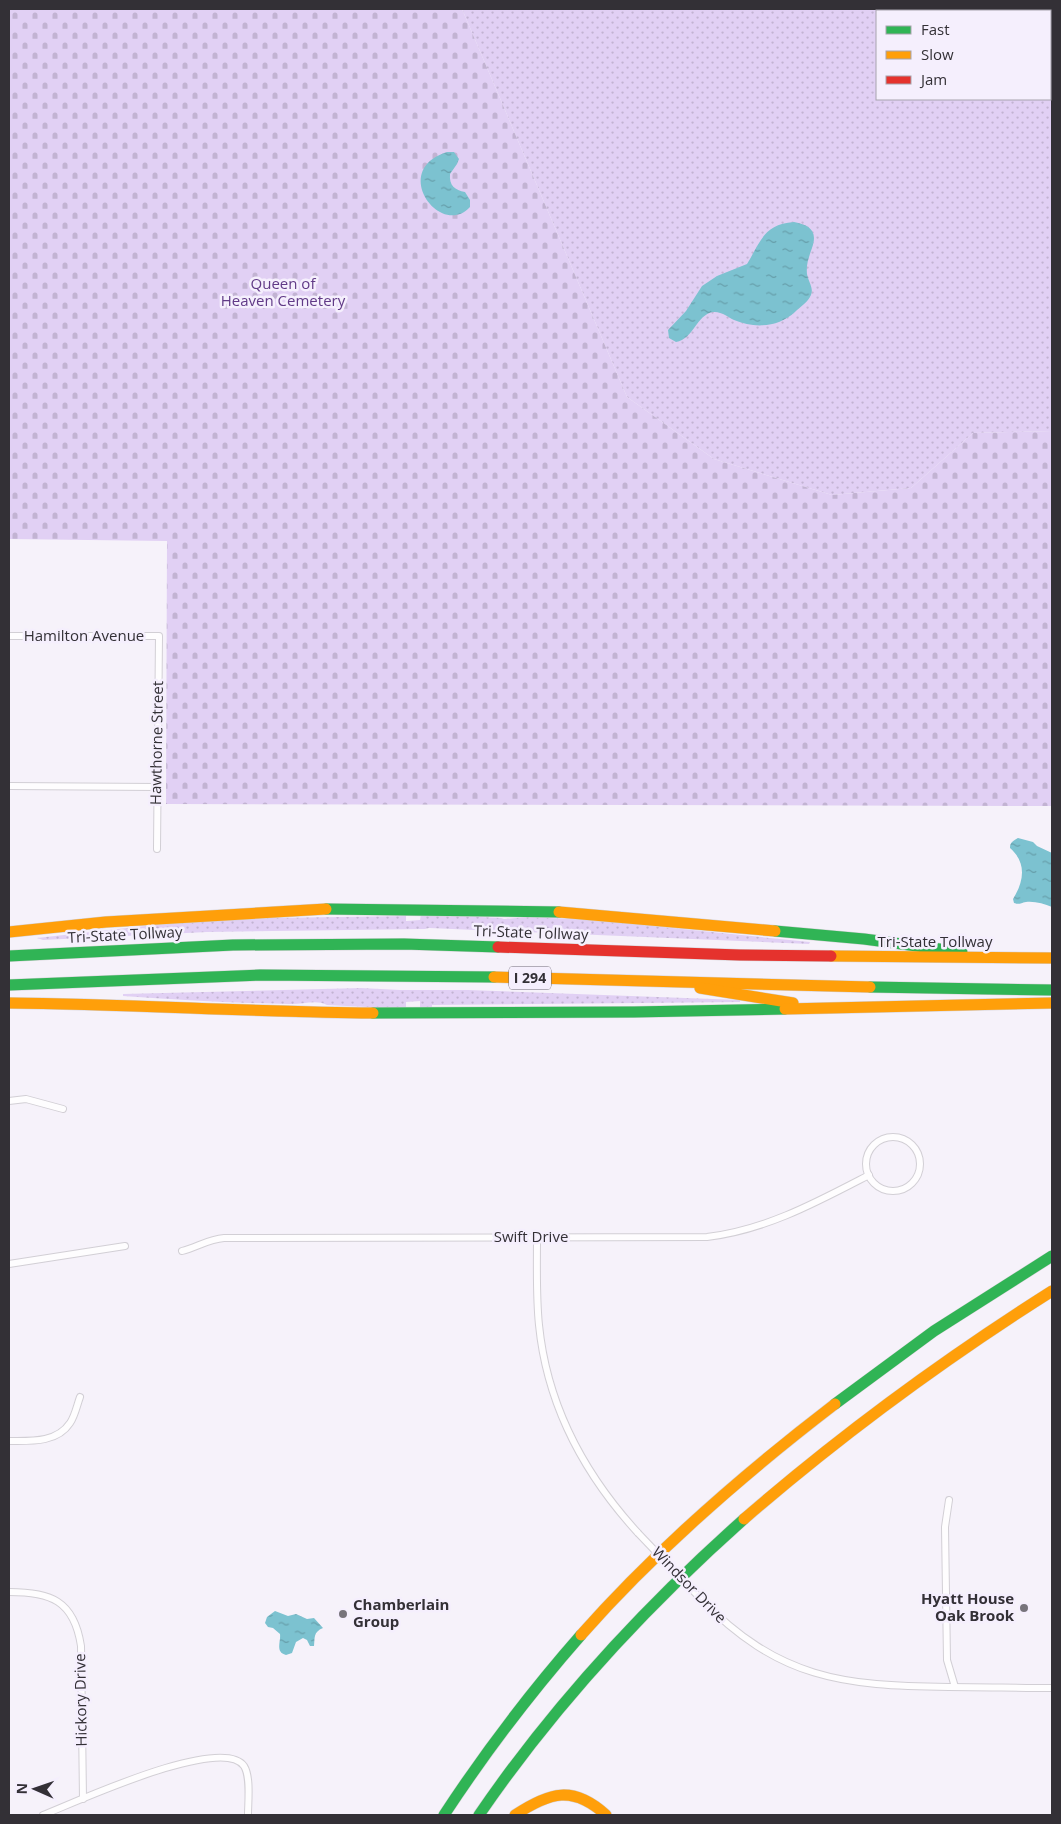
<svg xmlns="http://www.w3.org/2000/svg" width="1061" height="1824" font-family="'Open Sans',sans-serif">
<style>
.grass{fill:url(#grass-dots);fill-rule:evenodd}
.cemetery{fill:url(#cemetery-stones)}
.water{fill:url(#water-ripples)}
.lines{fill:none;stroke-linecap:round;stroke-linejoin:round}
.street-casing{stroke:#d2cfd5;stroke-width:8}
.fast-casing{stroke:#d3d1d5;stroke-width:12}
.slow-casing{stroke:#d3d1d5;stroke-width:12}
.jam-casing{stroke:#d3d1d5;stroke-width:12}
.street{stroke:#fefdfe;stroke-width:6}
.fast{stroke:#30b455;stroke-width:11}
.slow{stroke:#ff9f0a;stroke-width:11}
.jam{stroke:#e5322d;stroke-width:11}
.street-bridge-casing{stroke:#d2cfd5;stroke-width:8;stroke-linecap:butt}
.street-bridge{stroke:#fefdfe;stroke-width:6}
.poi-dot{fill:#77747b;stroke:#f5effd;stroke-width:2}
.labels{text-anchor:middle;stroke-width:5;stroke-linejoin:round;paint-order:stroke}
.shield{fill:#f5effd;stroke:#6d6972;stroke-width:1}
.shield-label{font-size:14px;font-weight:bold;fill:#333036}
.park-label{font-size:15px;fill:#613a87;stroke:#f5effd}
.street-label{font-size:15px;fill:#333036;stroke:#f5effd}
.poi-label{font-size:15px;font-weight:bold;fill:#333036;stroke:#f5effd;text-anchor:end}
</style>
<defs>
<pattern id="grass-dots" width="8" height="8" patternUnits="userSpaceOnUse" patternTransform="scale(1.25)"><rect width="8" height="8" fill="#e1d0f4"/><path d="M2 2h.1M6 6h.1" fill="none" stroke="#c2b3d2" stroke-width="1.8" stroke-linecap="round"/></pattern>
<pattern id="cemetery-stones" width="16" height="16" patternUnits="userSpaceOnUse" patternTransform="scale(1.25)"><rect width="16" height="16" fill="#e1d0f4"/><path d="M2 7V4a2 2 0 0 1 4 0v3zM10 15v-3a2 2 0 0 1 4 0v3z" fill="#c2b3d2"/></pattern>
<pattern id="water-ripples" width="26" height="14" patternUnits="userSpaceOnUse" patternTransform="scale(1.25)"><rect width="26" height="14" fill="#7cc2d0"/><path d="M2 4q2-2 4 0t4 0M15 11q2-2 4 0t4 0" fill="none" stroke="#669eaa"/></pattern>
</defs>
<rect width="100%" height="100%" fill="#f6f2fa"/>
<g class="grass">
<path d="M462,9H1052V431L973,433L911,488L832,495L714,459L627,397ZM877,11H1050V99H877Z"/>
<polygon points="421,914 501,918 504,919 527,917 593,920 810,942 809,944 429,928 425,929 207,932 43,940 37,938 154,925 210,921 272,918 406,916 406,921 420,920"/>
<path d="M361,988L400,990H468L740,1000V1002L432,1005V1007H420V1001L406,1002V1009L327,1005C316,999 301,1005 289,1004C234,1003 179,1000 123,996V994Z"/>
</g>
<polygon class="cemetery" points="9,9 462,9 627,397 714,459 832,495 911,488 973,433 1052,431 1052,806 166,804 167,541 9,539"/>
<g class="water">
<path d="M447,152H454L459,159L457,164L450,174C449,186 455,190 465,192L470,200V207C441,239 389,170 447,152Z"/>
<path d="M794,222C810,225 818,231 812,248C809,257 806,264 807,274C808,281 814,288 811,295C808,302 800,307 795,312C779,327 755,329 734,320C728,317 721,311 713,312C696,315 694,339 676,342L669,338L668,330L686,311L702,286L717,276L747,264C761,241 764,224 794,222Z"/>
<path d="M1018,838L1033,842L1037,846L1052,853V907C1044,904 1035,901 1026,902C1020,903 1020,905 1014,903L1013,899C1024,881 1027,863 1010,848C1010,842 1013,841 1018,838Z"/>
<path d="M275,1611L288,1616L296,1614L307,1619L314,1618L323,1628C313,1632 315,1638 314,1646H310L307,1640L303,1638L296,1642L292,1653L286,1655C275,1652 281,1642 280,1634L273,1628L268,1627L265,1623L267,1617Z"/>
</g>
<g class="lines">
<defs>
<g id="street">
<polyline points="9,636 159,636 157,849"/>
<polyline points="9,786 156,787"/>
<polyline points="9,1101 26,1099 63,1109"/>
<circle cx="893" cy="1164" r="27"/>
<path d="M537,1237C537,1266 536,1296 539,1325C547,1405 584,1474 638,1533"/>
<path d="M182,1251C197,1247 209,1239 224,1238L707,1237C766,1230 817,1202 869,1175"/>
<polyline points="9,1264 125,1246"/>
<path d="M9,1441C30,1441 57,1443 70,1423C75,1416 77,1405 80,1397"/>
<polyline points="949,1500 945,1527 947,1660 955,1687"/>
<path d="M9,1592C50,1592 74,1600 81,1646L83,1799"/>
<path d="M700,1598C778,1679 843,1686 949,1687C984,1687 1018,1688 1052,1688"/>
<path d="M43,1815C74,1803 222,1734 244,1766C251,1777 248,1802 248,1815"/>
</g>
<g id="fast">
<polyline points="326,909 559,912"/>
<polyline points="775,931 864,939 962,952"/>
<polyline points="9,956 233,945 404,944 498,947"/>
<polyline points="9,985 260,975 494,977"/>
<polyline points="870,987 1052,990"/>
<polyline points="373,1013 634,1012 785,1009"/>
<polyline points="835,1404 934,1331 1052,1256"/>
<path d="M444,1815C486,1751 531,1692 581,1635"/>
<path d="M479,1815C555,1704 643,1609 744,1519"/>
</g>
<g id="slow">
<polyline points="559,912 775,931"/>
<polyline points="9,932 106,922 326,909"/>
<polyline points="831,956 1052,958"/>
<polyline points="494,977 870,987"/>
<polyline points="700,988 793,1003"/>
<path d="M9,1003C130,1004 251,1012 373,1013"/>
<polyline points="785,1009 1052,1003"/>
<path d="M744,1519C841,1435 943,1360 1052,1291"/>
<path d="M581,1635C656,1550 745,1473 835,1404"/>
<path d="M515,1815C550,1792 573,1785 606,1815"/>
</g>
<polyline id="jam" points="498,947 740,955 831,956"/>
</defs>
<use href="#street" class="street-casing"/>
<use href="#fast" class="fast-casing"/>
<use href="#slow" class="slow-casing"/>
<use href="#jam" class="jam-casing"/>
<use href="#street" class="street"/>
<use href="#fast" class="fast"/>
<use href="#slow" class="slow"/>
<use href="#jam" class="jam"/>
<defs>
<polyline id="street-bridge" points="638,1533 700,1598"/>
</defs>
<use href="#street-bridge" class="street-bridge-casing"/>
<use href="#street-bridge" class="street-bridge"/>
</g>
<g class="poi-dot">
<circle cx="1024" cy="1608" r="5"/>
<circle cx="343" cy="1614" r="5"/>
</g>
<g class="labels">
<rect class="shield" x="509" y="966.5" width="42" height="23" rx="4"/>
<g class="shield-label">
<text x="530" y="983">I 294</text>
</g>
<g class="park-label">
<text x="283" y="289">Queen of<tspan x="283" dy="17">Heaven Cemetery</tspan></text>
</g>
<g class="street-label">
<text x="84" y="641">Hamilton Avenue</text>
<text transform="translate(157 743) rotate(-89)" y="5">Hawthorne Street</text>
<text transform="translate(531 933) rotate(2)" y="5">Tri-State Tollway</text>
<text transform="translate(125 935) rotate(-3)" y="5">Tri-State Tollway</text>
<text x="935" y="947">Tri-State Tollway</text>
<text x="531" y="1242">Swift Drive</text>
<text transform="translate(689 1585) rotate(46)" y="5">Windsor Drive</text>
<text transform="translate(81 1700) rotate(-91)" y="5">Hickory Drive</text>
</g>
<g class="poi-label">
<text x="1014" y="1604">Hyatt House<tspan x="1014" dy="17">Oak Brook</tspan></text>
<text x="353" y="1610" text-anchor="start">Chamberlain<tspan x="353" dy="17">Group</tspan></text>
</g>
</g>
<rect width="1061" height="1824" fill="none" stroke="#333036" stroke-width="20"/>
<rect x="876" y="10" width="175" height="90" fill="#f5effd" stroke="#a7a3ad"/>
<rect x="886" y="26" width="25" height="8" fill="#30b455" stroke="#a7a3ad"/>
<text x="921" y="35" font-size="15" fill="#333036">Fast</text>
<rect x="886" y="51" width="25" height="8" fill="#ff9f0a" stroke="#a7a3ad"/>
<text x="921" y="60" font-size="15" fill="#333036">Slow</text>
<rect x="886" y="76" width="25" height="8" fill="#e5322d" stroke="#a7a3ad"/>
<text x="921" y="85" font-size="15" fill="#333036">Jam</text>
<g transform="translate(35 1789) rotate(272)" stroke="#f5effd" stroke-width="4" paint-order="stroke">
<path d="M0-4L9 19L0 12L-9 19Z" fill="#333036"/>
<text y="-8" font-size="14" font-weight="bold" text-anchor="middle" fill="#333036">N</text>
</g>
</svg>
